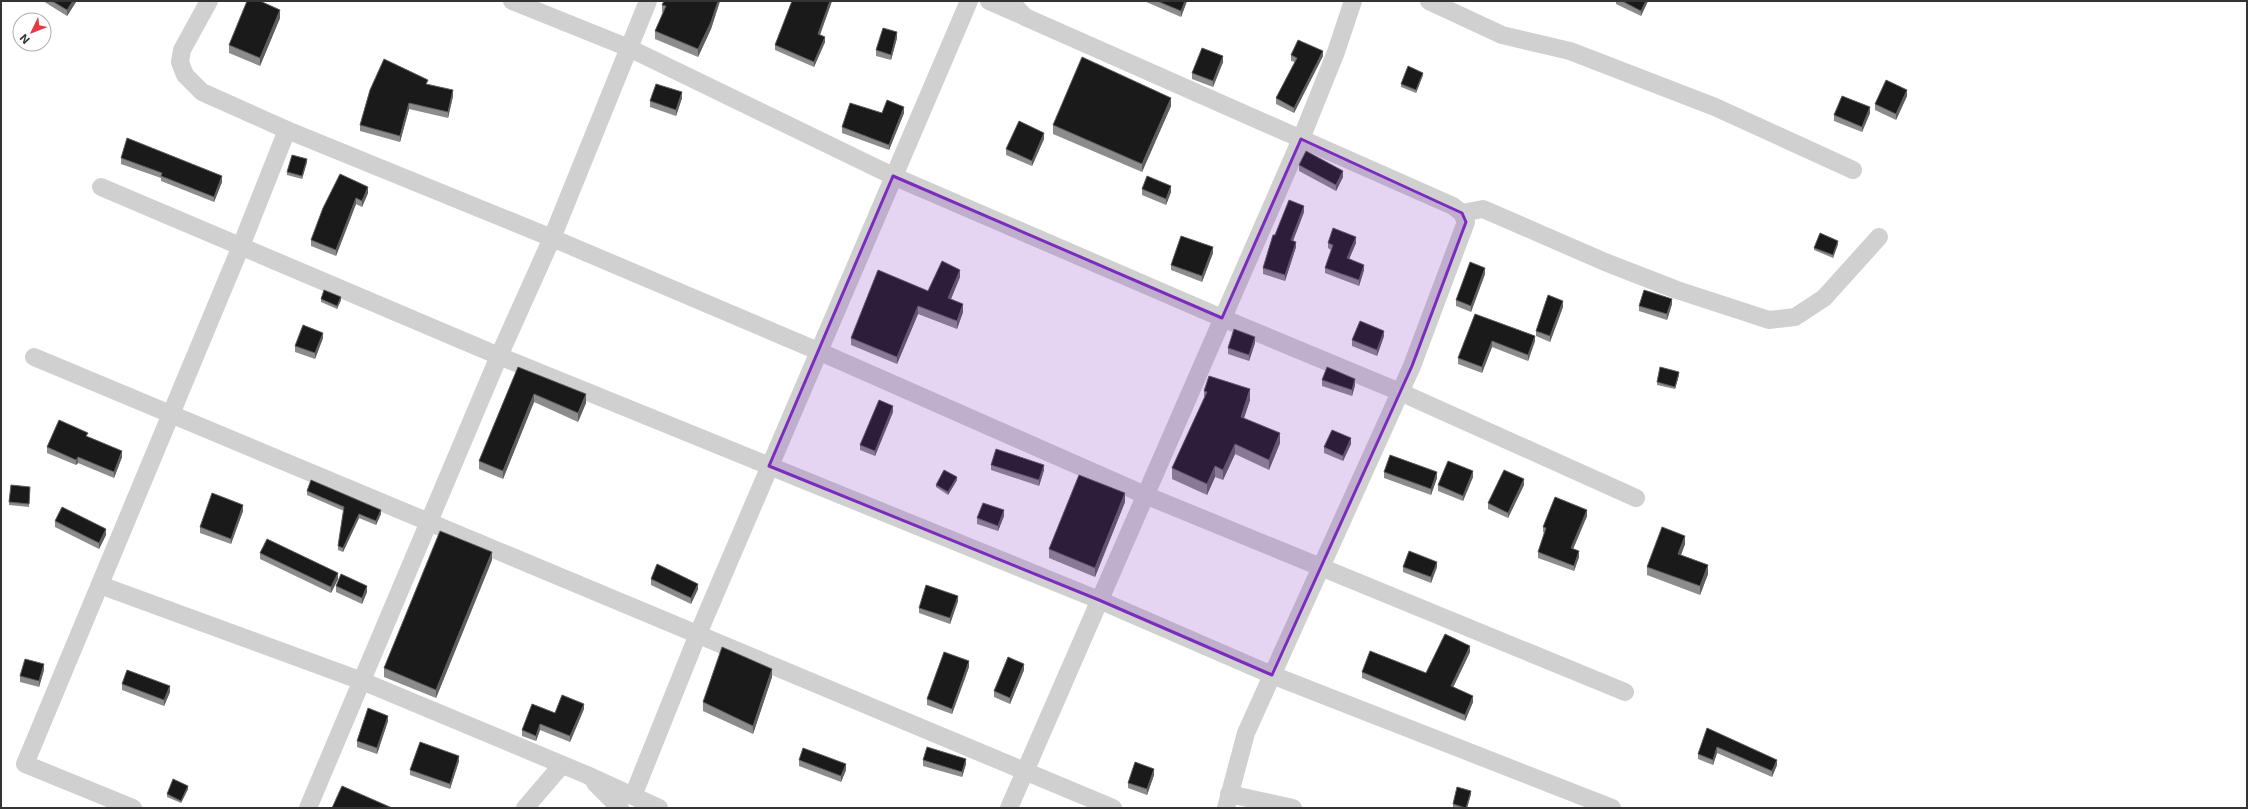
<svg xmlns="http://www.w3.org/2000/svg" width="2248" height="809" font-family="Inter,sans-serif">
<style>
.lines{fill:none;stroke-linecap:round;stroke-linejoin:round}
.minor{stroke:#d0d0d0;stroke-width:18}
.wall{fill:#8c8c8c}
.shaded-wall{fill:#5f5f5f}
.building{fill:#1a1a1a;stroke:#5f5f5f}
.marked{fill:#7b2cbf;fill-opacity:0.2;stroke:#7b2cbf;stroke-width:3;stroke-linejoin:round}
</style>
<rect width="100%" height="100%" fill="#fff"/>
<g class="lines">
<g class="minor">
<polyline points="209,1 182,50 180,62 185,75 202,92 287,130 552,238 818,351 1145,495 1625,692"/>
<polyline points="512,1 629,48 893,176 1222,318 1400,392 1636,498"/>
<polyline points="989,1 1021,15"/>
<polyline points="1010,1 1025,17 1453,206 1462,213 1466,222 1412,366 1246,733 1226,808"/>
<polyline points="1429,1 1502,35 1570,51 1715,107 1853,170"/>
<polyline points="101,187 499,356 1099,600 1272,675 1612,808"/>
<polyline points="1462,213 1483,209 1605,262 1677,290 1769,320 1795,317 1824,298 1879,237"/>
<polyline points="34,357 1113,808"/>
<polyline points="100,585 362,681 587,775 659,808"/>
<polyline points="595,783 620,808"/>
<polyline points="1229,794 1293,808"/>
<polyline points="633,796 698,634 969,1"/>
<polyline points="133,808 25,764 241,246 287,130"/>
<polyline points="308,808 499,356 552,238 648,1"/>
<polyline points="525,808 562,765"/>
<polyline points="1009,808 1301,139 1336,52 1353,1"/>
</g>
</g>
<g class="wall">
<polygon points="43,1 76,1 76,2 67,16"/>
<polygon points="664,1 720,1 711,29 698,57 655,39 655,31 663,13 662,12 662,5"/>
<polygon points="792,1 832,1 820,35 825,42 814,67 775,50 775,45"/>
<polygon points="1144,1 1187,1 1181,17"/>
<polygon points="1616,1 1648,1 1641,16 1616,4"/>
<polygon points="280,18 260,66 229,53 229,45"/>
<polygon points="897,38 891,60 876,56 876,50"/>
<polygon points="1291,55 1323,56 1294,113 1276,104 1276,98 1295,62 1291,61"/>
<polygon points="1223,62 1213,87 1192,79 1192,73"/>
<polygon points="1423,75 1416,93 1401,87 1401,84"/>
<polygon points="428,84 453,96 448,118 409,109 400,142 360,131 360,125"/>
<polygon points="1907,96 1896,120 1875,110 1875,104"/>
<polygon points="682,98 676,116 650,107 650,101"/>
<polygon points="1171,106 1142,172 1053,134 1053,125"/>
<polygon points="882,113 904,113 889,150 842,133 842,127"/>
<polygon points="1870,113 1862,132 1834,121 1834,115"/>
<polygon points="1044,139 1032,166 1006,155 1006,149"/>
<polygon points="121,158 222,182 214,202 161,181 161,178 121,164"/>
<polygon points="307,162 302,179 287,175 287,172"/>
<polygon points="1299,165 1343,177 1336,191 1299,171"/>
<polygon points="1142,189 1171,192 1166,205 1142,195"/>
<polygon points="368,193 362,207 356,204 336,256 311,246 311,240 323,208"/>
<polygon points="1304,212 1293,241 1296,247 1285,281 1263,274 1263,268 1275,235"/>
<polygon points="1328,243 1356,243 1349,259 1364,270 1359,286 1325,273 1325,268 1331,250 1328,248"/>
<polygon points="1838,244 1833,258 1814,250 1814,248"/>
<polygon points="1213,253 1202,282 1171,270 1171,265"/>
<polygon points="1485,274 1471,312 1456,306 1456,300"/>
<polygon points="960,277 951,299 963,312 957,329 918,314 897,364 851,345 851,338 928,291"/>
<polygon points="321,299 341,300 337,309 321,302"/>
<polygon points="1672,304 1667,320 1639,311 1639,306"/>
<polygon points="1563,307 1550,342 1536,336 1536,331"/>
<polygon points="1475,314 1535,341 1528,361 1492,347 1482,373 1458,364 1458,358"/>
<polygon points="1384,336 1377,356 1352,346 1352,340"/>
<polygon points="323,338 315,359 295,352 295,346"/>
<polygon points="1255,343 1249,361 1228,354 1228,348"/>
<polygon points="518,367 586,403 578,422 534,402 503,479 479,469 479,461"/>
<polygon points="1679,375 1675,389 1657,385 1657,382"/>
<polygon points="1322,380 1355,385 1352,396 1322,386"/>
<polygon points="1204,391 1250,400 1244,418 1280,443 1269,470 1235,454 1223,480 1215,477 1207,495 1172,479 1172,468 1204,399"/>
<polygon points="893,412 875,456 860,450 860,445"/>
<polygon points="88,437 122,457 114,478 78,463 76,465 47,453 47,447"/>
<polygon points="1351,444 1343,461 1324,453 1324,447"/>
<polygon points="991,465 1044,470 1039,486 991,470"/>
<polygon points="1384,472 1437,478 1431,495 1384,478"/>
<polygon points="1473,477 1463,501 1438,491 1438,485"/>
<polygon points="957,480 948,495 936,487 936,485"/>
<polygon points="1524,485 1508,518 1488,509 1488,503"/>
<polygon points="30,487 29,507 9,505 9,502"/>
<polygon points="307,491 381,514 376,525 359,518 343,552 338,550 338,546 344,511 307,495"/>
<polygon points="1125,502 1095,577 1049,558 1049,549"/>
<polygon points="243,511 231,544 200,533 200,527"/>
<polygon points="1004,516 998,531 977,524 977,518"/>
<polygon points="1587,516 1573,549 1579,557 1574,571 1538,558 1538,552 1544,533 1543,532 1543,527"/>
<polygon points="55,521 106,535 99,549 55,527"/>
<polygon points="1685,544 1681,555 1708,574 1700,595 1647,575 1647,567"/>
<polygon points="260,553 338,579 331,593 260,559"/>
<polygon points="492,560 436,698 384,677 384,668"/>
<polygon points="1403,567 1437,567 1431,583 1403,572"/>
<polygon points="651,579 698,589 691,604 651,585"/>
<polygon points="336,586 367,592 362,604 336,592"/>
<polygon points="958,601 950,624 919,613 919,608"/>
<polygon points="1470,652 1453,687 1473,702 1465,721 1362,678 1362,672 1426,673"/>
<polygon points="969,667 952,714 927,705 927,699"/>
<polygon points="44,670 39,687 20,682 20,676"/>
<polygon points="1024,670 1010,704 994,697 994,691"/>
<polygon points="772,677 753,734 703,711 703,702"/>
<polygon points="122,684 170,692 164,706 122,690"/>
<polygon points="584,709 570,742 540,730 536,741 522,736 522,730 555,713"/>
<polygon points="388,721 377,754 357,747 357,741"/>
<polygon points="1707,728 1777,765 1772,777 1717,753 1713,765 1698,759 1698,754"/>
<polygon points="799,760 846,770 841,782 799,766"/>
<polygon points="923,760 966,764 962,777 923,766"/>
<polygon points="459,761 450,789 410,775 410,770"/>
<polygon points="1154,775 1147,795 1128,788 1128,783"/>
<polygon points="188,789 181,803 167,797 167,794"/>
<polygon points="1471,794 1467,808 1457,808 1453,807 1453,804"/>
</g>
<g class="shaded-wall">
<polygon points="73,1 76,1 76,2 67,16 67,10"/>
<polygon points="718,1 720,1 711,29 698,57 698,49"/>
<polygon points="830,1 832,1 818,40 818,34"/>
<polygon points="1185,1 1187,1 1181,17 1181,11"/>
<polygon points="1646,1 1648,1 1641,16 1641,11"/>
<polygon points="280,10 280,18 260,66 260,58"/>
<polygon points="897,32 897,38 891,60 891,55"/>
<polygon points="825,37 825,42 814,67 814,62"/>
<polygon points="1323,51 1323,56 1294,113 1294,108"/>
<polygon points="1223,56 1223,62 1213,87 1213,81"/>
<polygon points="1423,73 1423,75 1416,93 1416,90"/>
<polygon points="453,90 453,96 448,118 448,112"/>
<polygon points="1907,90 1907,96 1896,120 1896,114"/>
<polygon points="682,92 682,98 676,116 676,110"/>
<polygon points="1171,98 1171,106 1142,172 1142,164"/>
<polygon points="409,103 409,109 400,142 400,136"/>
<polygon points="904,107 904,113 889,150 889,145"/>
<polygon points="1870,107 1870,113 1862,132 1862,127"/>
<polygon points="1044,133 1044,139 1032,166 1032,161"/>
<polygon points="307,159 307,162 302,179 302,176"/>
<polygon points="1343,171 1343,177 1336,191 1336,185"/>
<polygon points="222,176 222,182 214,202 214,197"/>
<polygon points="1171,186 1171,192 1166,205 1166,199"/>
<polygon points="368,187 368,193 362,207 362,201"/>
<polygon points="356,198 356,204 336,256 336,250"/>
<polygon points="1304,206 1304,212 1291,246 1291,240"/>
<polygon points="1356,237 1356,243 1347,264 1347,258"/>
<polygon points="1838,241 1838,244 1833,258 1833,255"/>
<polygon points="1296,242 1296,247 1285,281 1285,275"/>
<polygon points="1213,247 1213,253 1202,282 1202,276"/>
<polygon points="1364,265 1364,270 1359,286 1359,280"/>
<polygon points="1485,268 1485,274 1471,312 1471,306"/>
<polygon points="960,270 960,277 948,306 948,298"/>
<polygon points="341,297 341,300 337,309 337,306"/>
<polygon points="1672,299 1672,304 1667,320 1667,314"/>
<polygon points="1563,301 1563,307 1550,342 1550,336"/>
<polygon points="963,304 963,312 957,329 957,321"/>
<polygon points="918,306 918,314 897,364 897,357"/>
<polygon points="1384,331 1384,336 1377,356 1377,350"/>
<polygon points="323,333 323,338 315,359 315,353"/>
<polygon points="1535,336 1535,341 1528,361 1528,355"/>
<polygon points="1255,337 1255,343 1249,361 1249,355"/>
<polygon points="1492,341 1492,347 1482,373 1482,367"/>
<polygon points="1679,372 1679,375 1675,389 1675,387"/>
<polygon points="1355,379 1355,385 1352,396 1352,390"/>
<polygon points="1250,389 1250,400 1241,427 1241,417"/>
<polygon points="534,394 534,402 503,479 503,471"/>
<polygon points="586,394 586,403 578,422 578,413"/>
<polygon points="893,406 893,412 875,456 875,451"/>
<polygon points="1280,433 1280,443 1269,470 1269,460"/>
<polygon points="1351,438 1351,444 1343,461 1343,456"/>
<polygon points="1235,444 1235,454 1223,480 1223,470"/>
<polygon points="122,451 122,457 114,478 114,472"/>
<polygon points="78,457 78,463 76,465 76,460"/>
<polygon points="1044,465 1044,470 1039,486 1039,480"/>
<polygon points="1215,466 1215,477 1207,495 1207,484"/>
<polygon points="1473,471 1473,477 1463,501 1463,496"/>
<polygon points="1437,472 1437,478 1431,495 1431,489"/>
<polygon points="957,477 957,480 948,495 948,492"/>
<polygon points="1524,479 1524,485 1508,518 1508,513"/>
<polygon points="1125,493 1125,502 1095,577 1095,568"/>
<polygon points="243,505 243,511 231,544 231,539"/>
<polygon points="381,510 381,514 376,525 376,521"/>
<polygon points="1004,510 1004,516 998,531 998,526"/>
<polygon points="1587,510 1587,516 1571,554 1571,548"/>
<polygon points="359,514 359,518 343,552 343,548"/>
<polygon points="106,529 106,535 99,549 99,543"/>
<polygon points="1685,536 1685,544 1678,563 1678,554"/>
<polygon points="1579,551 1579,557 1574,571 1574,566"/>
<polygon points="492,552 492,560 436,698 436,690"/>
<polygon points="1437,562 1437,567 1431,583 1431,577"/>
<polygon points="1708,565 1708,574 1700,595 1700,586"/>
<polygon points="338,573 338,579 331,593 331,587"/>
<polygon points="698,584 698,589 691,604 691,598"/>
<polygon points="367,586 367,592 362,604 362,598"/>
<polygon points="958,596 958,601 950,624 950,618"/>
<polygon points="1470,646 1470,652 1451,692 1451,686"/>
<polygon points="969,661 969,667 952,714 952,709"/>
<polygon points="44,664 44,670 39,687 39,681"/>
<polygon points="1024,664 1024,670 1010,704 1010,698"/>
<polygon points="772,669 772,677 753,734 753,726"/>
<polygon points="170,686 170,692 164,706 164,700"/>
<polygon points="1473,696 1473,702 1465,721 1465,715"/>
<polygon points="584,704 584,709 570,742 570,736"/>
<polygon points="388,716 388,721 377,754 377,748"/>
<polygon points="540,724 540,730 536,741 536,736"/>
<polygon points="1717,747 1717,753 1713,765 1713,760"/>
<polygon points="459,756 459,761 450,789 450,784"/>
<polygon points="966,759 966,764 962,777 962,772"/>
<polygon points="1777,760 1777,765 1772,777 1772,771"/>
<polygon points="846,764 846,770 841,782 841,776"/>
<polygon points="1154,769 1154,775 1147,795 1147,789"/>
<polygon points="188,786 188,789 181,803 181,801"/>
<polygon points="1471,791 1471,794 1467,808 1466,808"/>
</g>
<g class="building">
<polygon points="52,1 73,1 67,10"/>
<polygon points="247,1 260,1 280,10 260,58 229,45"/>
<polygon points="664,1 718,1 711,22 698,49 655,31 666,6 662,5"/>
<polygon points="792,1 830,1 818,34 825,37 814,62 775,45"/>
<polygon points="1157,1 1185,1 1181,11"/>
<polygon points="1622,1 1646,1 1641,11"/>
<polygon points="883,28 897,32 891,55 876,50"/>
<polygon points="1298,40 1323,51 1294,108 1276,98 1297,58 1291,55"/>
<polygon points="1202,48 1223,56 1213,81 1192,73"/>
<polygon points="1082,57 1171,98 1142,164 1053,125"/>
<polygon points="384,59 428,80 426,84 453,90 448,112 409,103 400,136 360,125 370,90"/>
<polygon points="1408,66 1423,73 1416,90 1401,84"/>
<polygon points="1886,80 1907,90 1896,114 1875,104"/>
<polygon points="656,84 682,92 676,110 650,101"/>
<polygon points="1842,96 1870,107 1862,127 1834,115"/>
<polygon points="887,100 904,107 889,145 842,127 850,103 882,113"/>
<polygon points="1019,121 1044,133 1032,161 1006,149"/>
<polygon points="127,138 222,176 214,197 161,176 162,173 121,158"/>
<polygon points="1306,151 1343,171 1336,185 1299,165"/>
<polygon points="292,155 307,159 302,176 287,172"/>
<polygon points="340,174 368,187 362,201 356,198 336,250 311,240 323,208"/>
<polygon points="1147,176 1171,186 1166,199 1142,189"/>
<polygon points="1289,200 1304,206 1291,240 1296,242 1285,275 1263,268 1273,235 1275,235"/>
<polygon points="1333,228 1356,237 1347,258 1364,265 1359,280 1325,268 1333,245 1328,243"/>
<polygon points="1820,233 1838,241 1833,255 1814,248"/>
<polygon points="1181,236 1213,247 1202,276 1171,265"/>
<polygon points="942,261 960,270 948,298 963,304 957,321 918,306 897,357 851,338 878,270 928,291"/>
<polygon points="1470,262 1485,268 1471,306 1456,300"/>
<polygon points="324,290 341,297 337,306 321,299"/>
<polygon points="1644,290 1672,299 1667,314 1639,306"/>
<polygon points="1548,295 1563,301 1550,336 1536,331"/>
<polygon points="1475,314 1535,336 1528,355 1492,341 1482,367 1458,358"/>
<polygon points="1360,321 1384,331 1377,350 1352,340"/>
<polygon points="303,325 323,333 315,353 295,346"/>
<polygon points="1234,329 1255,337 1249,355 1228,348"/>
<polygon points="518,367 586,394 578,413 534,394 503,471 479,461"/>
<polygon points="1327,367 1355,379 1352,390 1322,380"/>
<polygon points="1660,367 1679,372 1675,387 1657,382"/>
<polygon points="1209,376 1250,389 1241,417 1280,433 1269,460 1235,444 1223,470 1215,466 1207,484 1172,468 1207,392 1204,391"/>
<polygon points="879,400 893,406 875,451 860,445"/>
<polygon points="59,420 88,433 86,436 122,451 114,472 78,457 76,460 47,447"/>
<polygon points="1332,430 1351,438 1343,456 1324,447"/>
<polygon points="996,449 1044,465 1039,480 991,465"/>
<polygon points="1390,455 1437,472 1431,489 1384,472"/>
<polygon points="1448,461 1473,471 1463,496 1438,485"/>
<polygon points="944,470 957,477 948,492 936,485"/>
<polygon points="1504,470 1524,479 1508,513 1488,503"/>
<polygon points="1079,475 1125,493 1095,568 1049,549"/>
<polygon points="311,480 381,510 376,521 359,514 343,548 338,546 344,507 307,491"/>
<polygon points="11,485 30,487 29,504 9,502"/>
<polygon points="212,493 243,505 231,539 200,527"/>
<polygon points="1555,497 1587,510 1571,548 1579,551 1574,566 1538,552 1546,528 1543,527"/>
<polygon points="983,503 1004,510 998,526 977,518"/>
<polygon points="62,507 106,529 99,543 55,521"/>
<polygon points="1662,527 1685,536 1678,554 1708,565 1700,586 1647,567"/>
<polygon points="440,531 492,552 436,690 384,668"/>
<polygon points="267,539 338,573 331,587 260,553"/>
<polygon points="1409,551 1437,562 1431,577 1403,567"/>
<polygon points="657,564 698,584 691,598 651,579"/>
<polygon points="341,574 367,586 362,598 336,586"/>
<polygon points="926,585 958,596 950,618 919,608"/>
<polygon points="1445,634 1470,646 1451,686 1473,696 1465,715 1362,672 1370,651 1426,673"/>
<polygon points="722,647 772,669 753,726 703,702"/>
<polygon points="944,652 969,661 952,709 927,699"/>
<polygon points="1008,657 1024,664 1010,698 994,691"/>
<polygon points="25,659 44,664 39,681 20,676"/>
<polygon points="127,670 170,686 164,700 122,684"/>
<polygon points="562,695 584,704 570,736 540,724 536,736 522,730 532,704 555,713"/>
<polygon points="368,708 388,716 377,748 357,741"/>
<polygon points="1707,728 1777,760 1772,771 1717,747 1713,760 1698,754"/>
<polygon points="420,742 459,756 450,784 410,770"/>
<polygon points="927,747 966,759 962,772 923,760"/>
<polygon points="803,748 846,764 841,776 799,760"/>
<polygon points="1135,762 1154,769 1147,789 1128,783"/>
<polygon points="173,779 188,786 181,801 167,794"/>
<polygon points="342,786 392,808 332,808"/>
<polygon points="1457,787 1471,791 1466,808 1453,804"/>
</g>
<path class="marked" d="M1301,139L1462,213L1466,222L1412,366L1272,675L1099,600L769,466L893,176L1222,318Z"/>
<rect width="2248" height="809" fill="none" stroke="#333333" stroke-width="4"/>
<g transform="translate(32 32) rotate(227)"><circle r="19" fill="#ffffff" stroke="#adadad"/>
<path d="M0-3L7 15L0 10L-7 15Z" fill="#e63946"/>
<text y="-6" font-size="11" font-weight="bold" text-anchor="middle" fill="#333333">N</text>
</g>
</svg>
